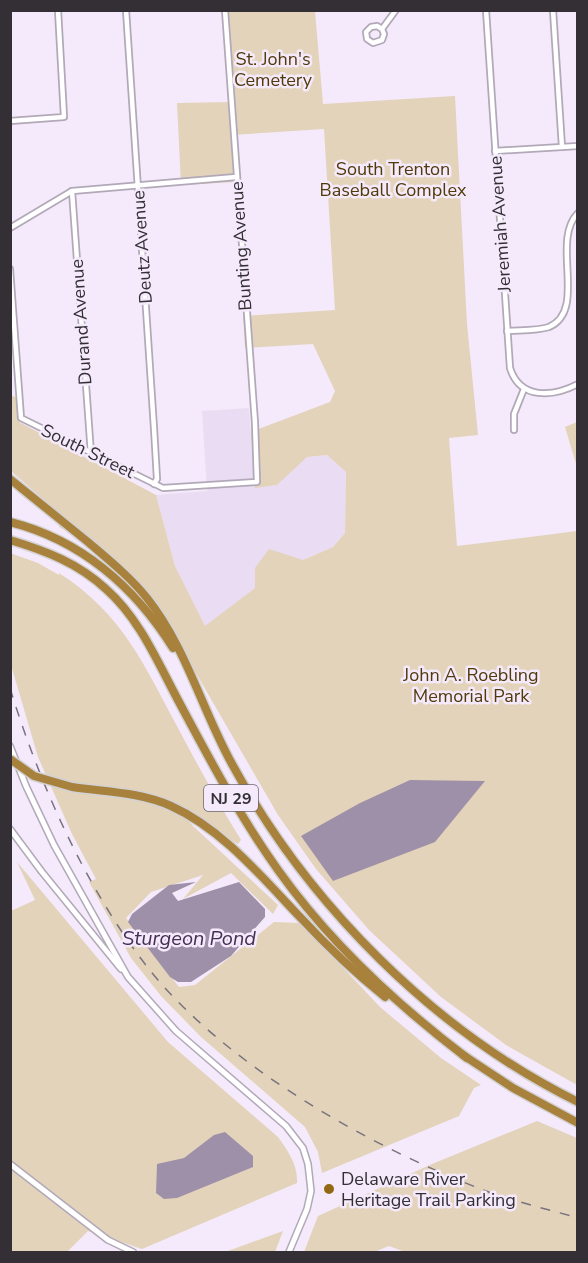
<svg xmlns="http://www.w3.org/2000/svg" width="588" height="1263" font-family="'Nunito Sans',sans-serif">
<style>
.built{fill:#eaddf3}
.green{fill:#e3d3ba}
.water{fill:#9f90a9}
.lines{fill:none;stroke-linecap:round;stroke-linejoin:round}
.minor-casing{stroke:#b2a9b8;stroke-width:8}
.tertiary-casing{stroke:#b2a9b8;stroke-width:8}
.motorway-casing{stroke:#d2d1d3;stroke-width:11}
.minor{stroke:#fff;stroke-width:4.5}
.tertiary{stroke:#fff;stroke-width:5}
.motorway{stroke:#a8813d;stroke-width:8}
.rail{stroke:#79737d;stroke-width:1.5;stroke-dasharray:10 10;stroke-linecap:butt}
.motorway-bridge-casing{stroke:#d2d1d3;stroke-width:11;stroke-linecap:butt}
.motorway-bridge{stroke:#a8813d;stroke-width:8}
.poi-dot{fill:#926912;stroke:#f4eafb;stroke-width:2}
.labels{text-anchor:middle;stroke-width:5;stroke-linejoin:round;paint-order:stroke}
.shield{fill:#f4eafb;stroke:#6d6770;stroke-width:1.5}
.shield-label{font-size:16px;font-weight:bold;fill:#332f35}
.park-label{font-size:18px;fill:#513908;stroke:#f4eafb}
.street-label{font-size:18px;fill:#332f35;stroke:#f4eafb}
.poi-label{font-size:18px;fill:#332f35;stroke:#f4eafb;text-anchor:start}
.water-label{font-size:20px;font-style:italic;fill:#462e54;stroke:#f4eafb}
</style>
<rect width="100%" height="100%" fill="#f4eafb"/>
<polygon class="built" points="249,408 255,487 277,485 306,457 327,455 346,472 345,533 333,547 303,560 255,568 255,588 205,627 175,566 156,495 207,491 202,411"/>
<g class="green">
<polygon points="223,10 315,11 323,104 455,96 467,324 478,435 449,438 457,546 577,531 577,1085 506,1045 441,997 369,930 316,869 278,815 163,616 84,540 59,527 59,513 11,471 10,395 18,398 19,422 156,495 175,566 205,626 255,588 255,568 269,549 303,560 333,547 345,533 346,472 327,455 307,457 277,485 255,488 251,432 330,402 335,391 313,344 245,348 243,316 335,310 324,129 232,135 235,182 181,185 177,103 230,102"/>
<polygon points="577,422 577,467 565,427"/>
<path d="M10,553L38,563L59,575V573C123,614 144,665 178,728C198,766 219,804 241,840L238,844L175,806L193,826L278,905L273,914L231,873L183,899L203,875L151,892L126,918L179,987L195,985L274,922L301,923L380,1007L441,1058L481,1085L474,1088L459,1116L322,1173L318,1152L305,1127L201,1037L161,996L131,958L89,882L96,879L72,834L38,757L11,665Z"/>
<path d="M17,862L168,1042L278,1137C288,1151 298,1165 297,1183L142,1249L88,1231L67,1252H11V911L35,900Z"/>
<polygon points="537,1121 577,1138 577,1252 405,1252 389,1246 374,1252 304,1252 318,1216 432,1164"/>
<polygon points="283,1231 275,1252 225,1252"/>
</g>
<g class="water">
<polygon points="410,780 485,781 435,842 333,881 301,836 360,803"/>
<polygon points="196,882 172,893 178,901 239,882 265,909 265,917 231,956 191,982 178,982 170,977 128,922 132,914 169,885"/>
<polygon points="225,1132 253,1156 253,1167 177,1198 164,1199 156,1193 157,1164 184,1158 214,1135"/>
</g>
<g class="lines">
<defs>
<g id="minor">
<polyline points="126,10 154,428 157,479 154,484"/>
<path d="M486,10L510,368C520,400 553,397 578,384"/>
<polyline points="553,10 562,147"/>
<polyline points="382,29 377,26 371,27 366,32 367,39 373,43 382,40 384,34 382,29 396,10"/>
<polyline points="10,121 64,117 58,10"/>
<polyline points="495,151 578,146"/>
<polyline points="72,191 91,454"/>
<polyline points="10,228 72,191 236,177"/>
<polyline points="10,269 21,418 163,488 257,482 255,423 225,10"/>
<path d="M507,331C521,330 536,331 549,327C588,310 550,241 578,213"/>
<polyline points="514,430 514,414 524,389"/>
</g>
<g id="tertiary">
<polyline points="10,746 26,786 54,845 128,977 176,1031 286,1126 303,1148 308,1164 311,1191 307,1209 289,1252"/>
<polyline points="10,829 42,872 121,969"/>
<polyline points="10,1164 108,1240 133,1252"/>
</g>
<g id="motorway">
<path d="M10,479C36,500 62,521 88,542C109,560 130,577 147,598C186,647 202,710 232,764C308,904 434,1031 578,1102"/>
<path d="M10,522C81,540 135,587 173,648"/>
<path d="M10,540C46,551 78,563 106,589C140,619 158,663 179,702C210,760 240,817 278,870C330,943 396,1004 467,1058"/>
<path d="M72,787C105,792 140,792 171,806C222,829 260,875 299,916C326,945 354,972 385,997"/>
<polyline points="463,1055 513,1088 578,1123"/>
</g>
</defs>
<use href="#minor" class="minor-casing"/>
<use href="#tertiary" class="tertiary-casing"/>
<use href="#motorway" class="motorway-casing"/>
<use href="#minor" class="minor"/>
<use href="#tertiary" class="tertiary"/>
<use href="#motorway" class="motorway"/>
<path class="rail" d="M10,688C39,783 85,886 145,964C222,1064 370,1147 486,1191C516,1202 547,1209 578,1218"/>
<defs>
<polyline id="motorway-bridge" points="10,759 34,776 72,787"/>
</defs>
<use href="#motorway-bridge" class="motorway-bridge-casing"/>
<use href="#motorway-bridge" class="motorway-bridge"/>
</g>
<circle class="poi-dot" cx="329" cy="1189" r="6"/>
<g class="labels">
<rect class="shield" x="204" y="785" width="54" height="26" rx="4.5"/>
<g class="shield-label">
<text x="231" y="804">NJ 29</text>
</g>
<g class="park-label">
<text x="273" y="65">St. John's<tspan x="273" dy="21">Cemetery</tspan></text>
<text x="393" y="175">South Trenton<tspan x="393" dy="21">Baseball Complex</tspan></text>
<text x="471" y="681">John A. Roebling<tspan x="471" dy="21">Memorial Park</tspan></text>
</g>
<g class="street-label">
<text transform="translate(500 224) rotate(-94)" y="6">Jeremiah Avenue</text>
<text transform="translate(241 246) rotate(-94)" y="6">Bunting Avenue</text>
<text transform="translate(142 247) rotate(-94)" y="6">Deutz Avenue</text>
<text transform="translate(81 322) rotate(-94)" y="6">Durand Avenue</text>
<text transform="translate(88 451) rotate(26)" y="6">South Street</text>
</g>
<g class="poi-label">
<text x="341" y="1185">Delaware River<tspan x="341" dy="21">Heritage Trail Parking</tspan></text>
</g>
<g class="water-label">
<text x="189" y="945">Sturgeon Pond</text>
</g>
</g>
<rect width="588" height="1263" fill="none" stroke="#332f35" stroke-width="24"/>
</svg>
